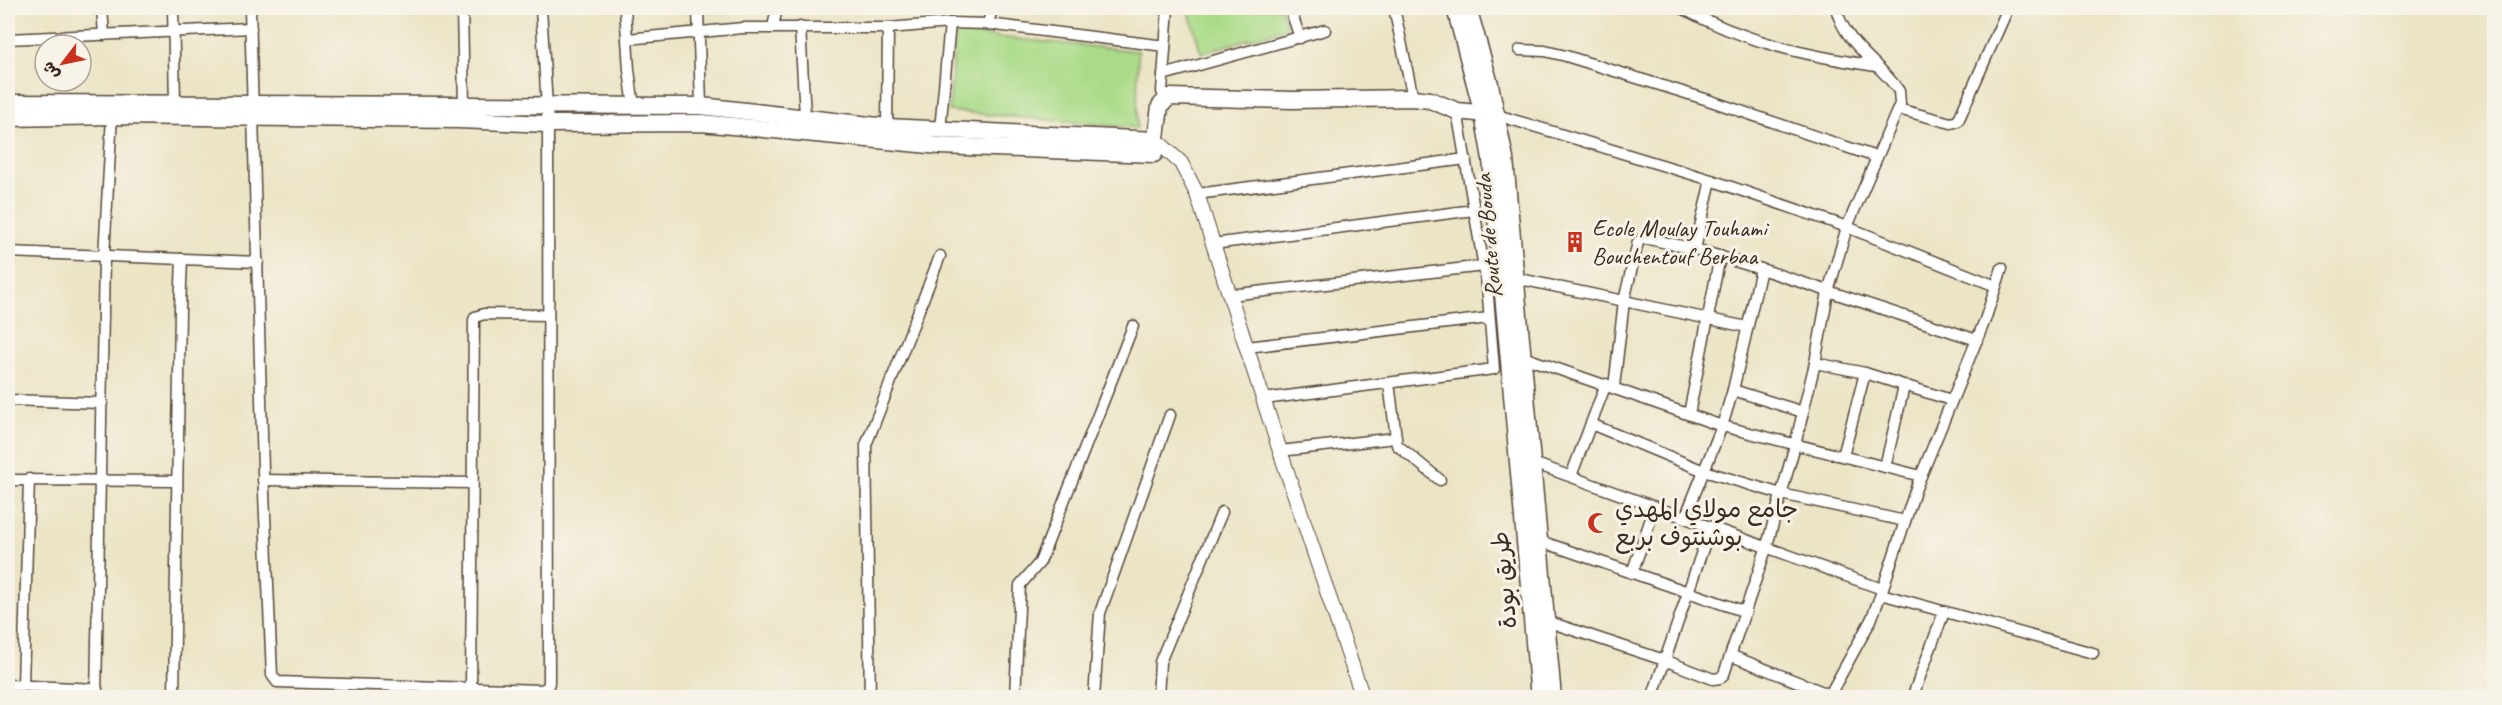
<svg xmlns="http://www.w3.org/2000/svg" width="2502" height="705" font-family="Caveat,'Playpen Sans Arabic',sans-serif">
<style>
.green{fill:#abdb88;stroke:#738253;stroke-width:1.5}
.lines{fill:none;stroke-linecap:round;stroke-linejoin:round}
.minor-casing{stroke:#554637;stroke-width:13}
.tertiary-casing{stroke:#554637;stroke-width:16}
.secondary-casing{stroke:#554637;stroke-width:19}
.minor{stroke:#fff;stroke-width:10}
.tertiary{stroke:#fff;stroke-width:14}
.secondary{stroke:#fff;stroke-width:16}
.labels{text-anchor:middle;stroke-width:6;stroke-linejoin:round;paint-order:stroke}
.poi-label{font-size:24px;fill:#3b2a1e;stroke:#f7f3e8;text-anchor:start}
.street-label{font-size:24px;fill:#3b2a1e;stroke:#f7f3e8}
</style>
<rect width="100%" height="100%" fill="#f7f3e8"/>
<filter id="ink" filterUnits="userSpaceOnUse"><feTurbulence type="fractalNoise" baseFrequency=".0167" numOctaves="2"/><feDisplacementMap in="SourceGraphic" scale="12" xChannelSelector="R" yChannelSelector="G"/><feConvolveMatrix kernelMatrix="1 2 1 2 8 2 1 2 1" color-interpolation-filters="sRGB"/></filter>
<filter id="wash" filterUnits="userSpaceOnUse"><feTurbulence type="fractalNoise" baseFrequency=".008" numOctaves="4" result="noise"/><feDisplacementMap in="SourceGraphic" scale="24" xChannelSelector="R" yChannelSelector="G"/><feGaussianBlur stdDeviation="1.35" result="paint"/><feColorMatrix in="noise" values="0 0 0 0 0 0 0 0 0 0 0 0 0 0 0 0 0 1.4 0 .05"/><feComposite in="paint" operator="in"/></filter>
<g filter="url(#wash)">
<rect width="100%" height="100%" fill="#ebe4c5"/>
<g class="green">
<polygon points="1188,8 1281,8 1287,28 1201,53"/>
<polygon points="955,33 1138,51 1137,128 949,111"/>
</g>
</g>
<g filter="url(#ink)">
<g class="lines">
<defs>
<g id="minor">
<polyline points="102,8 104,35"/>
<polyline points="173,8 175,102"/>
<polyline points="250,8 263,470 272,675 277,682 540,690 547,688 549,683 548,124 541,8"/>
<polyline points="462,8 464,105"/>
<polyline points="625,8 629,70 634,107"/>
<polyline points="698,8 701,106"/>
<polyline points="1290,8 1300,38"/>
<polyline points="1394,8 1413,98"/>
<path d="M1682,8C1744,42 1807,56 1876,66"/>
<polyline points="988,24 992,8"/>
<polyline points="773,27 777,8"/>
<polyline points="800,27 805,116"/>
<polyline points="8,39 251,28"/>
<polyline points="627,39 743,28 888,28 950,23 988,24 1165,46"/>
<polyline points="1520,50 1545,51 1566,56 1705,99 1876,157"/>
<polyline points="1163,75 1325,30"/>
<polyline points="1165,99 1162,91 1168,8"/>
<polyline points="1898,109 1951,123 1958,121 2008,8"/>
<polyline points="1497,115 1711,180 1847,227 1996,286"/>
<polyline points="887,127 888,28"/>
<polyline points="940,130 950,23"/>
<polyline points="1197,194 1466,159"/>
<polyline points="1213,244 1474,210"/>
<polyline points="1695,249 1711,180"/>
<polyline points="8,252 258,262"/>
<polyline points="1515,278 1747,327"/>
<polyline points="1230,295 1484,266"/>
<polyline points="1247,347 1489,318"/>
<polyline points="1523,357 1722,426 1921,476"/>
<polyline points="1815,363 1865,373 1951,400"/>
<polyline points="1389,383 1397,445 1440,480"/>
<polyline points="1614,387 1624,301 1638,242 1642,239 1649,239 1695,249 1761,269"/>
<polyline points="1733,390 1803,412"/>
<polyline points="1264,399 1494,369 1487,285 1457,111"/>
<polyline points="8,400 102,403"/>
<polyline points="1689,414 1720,256"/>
<polyline points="1591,424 1704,471 1781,494 1905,521"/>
<polyline points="1280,451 1395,438"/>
<polyline points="1843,456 1865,373"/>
<polyline points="1533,463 1882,589"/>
<polyline points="1885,467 1904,386"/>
<polyline points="1571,476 1606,384"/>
<polyline points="8,480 177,481"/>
<polyline points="263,480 472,483"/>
<polyline points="1685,518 1722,426 1733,390 1761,269 1977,340"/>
<polyline points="1540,541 1746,612"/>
<polyline points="1632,573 1655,507"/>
<polyline points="1881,594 2093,653"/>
<path d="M1546,621L1664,660L1713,679L1720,678L1724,674L1766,549L1795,445L1815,363L1828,292L1847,227L1900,104L1899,91C1879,62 1845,45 1836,8"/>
<polyline points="1732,656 1838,698"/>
<polyline points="8,685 97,689"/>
<polyline points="23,685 29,479"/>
<polyline points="471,688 474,320 475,317 484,314 548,315"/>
<polyline points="96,698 104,256 112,116"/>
<polyline points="174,698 180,309 182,259"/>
<polyline points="870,698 866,445 940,256"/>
<polyline points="1015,698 1020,585 1040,562 1133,326"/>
<polyline points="1094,698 1100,613 1170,415"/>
<polyline points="1158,698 1160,662 1222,512"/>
<polyline points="1652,698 1710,528"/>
<polyline points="1828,698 1871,620 1881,594 1916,488 1985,320 2002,268"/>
<polyline points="1912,698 1944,612"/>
</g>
<polyline id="tertiary" points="1156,140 1181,163 1197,194 1280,451 1363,698"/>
<g id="secondary">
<polyline points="1455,8 1483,114 1491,159 1539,698"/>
<polyline points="1468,8 1490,84 1505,159 1553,698"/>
<polyline points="8,103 701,106 887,127 1156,140"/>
<polyline points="8,118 112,116 459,120 548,124 701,123 940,146 1154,154 1160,106 1169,97 1292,100 1413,98 1430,100 1457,111 1497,115"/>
</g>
</defs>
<use href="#minor" class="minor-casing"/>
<use href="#tertiary" class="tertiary-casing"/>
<use href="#secondary" class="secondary-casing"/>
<use href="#minor" class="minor"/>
<use href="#tertiary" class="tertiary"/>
<use href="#secondary" class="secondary"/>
</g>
</g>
<defs>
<symbol id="building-bare" viewBox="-9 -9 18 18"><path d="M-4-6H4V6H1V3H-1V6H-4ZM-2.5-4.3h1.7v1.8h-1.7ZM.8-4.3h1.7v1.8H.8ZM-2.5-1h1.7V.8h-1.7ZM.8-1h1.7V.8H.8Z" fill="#c8321e" stroke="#f7f3e8" stroke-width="2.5" paint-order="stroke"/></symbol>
<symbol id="mosque-bare" viewBox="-9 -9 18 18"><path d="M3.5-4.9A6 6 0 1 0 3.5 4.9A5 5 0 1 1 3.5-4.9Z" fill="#c8321e" stroke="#f7f3e8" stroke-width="2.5" paint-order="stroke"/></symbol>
</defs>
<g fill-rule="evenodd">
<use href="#building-bare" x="1560" y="227" width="30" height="30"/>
<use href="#mosque-bare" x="1583" y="508" width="30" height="30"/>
</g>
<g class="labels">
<g class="poi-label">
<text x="1592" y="236">Ecole Moulay Touhami<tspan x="1592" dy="28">Bouchentouf Berbaa</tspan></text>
<text x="1615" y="517">جامع مولاي المهدي<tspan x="1615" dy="28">بوشنتوف بربع</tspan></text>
</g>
<g class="street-label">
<text transform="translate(1488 236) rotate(-95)" y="8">Route de Bouda</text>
<text transform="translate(1504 580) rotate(-95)" y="8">طريق بودة</text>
</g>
</g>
<rect width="2502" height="705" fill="none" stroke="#f7f3e8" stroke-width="30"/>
<g transform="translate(63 63) rotate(238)"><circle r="28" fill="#f7f3e8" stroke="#aca397" stroke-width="1.5"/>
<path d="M0-4.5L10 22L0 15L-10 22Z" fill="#c8321e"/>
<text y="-9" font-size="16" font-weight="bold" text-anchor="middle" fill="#3b2a1e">ش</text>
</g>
</svg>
